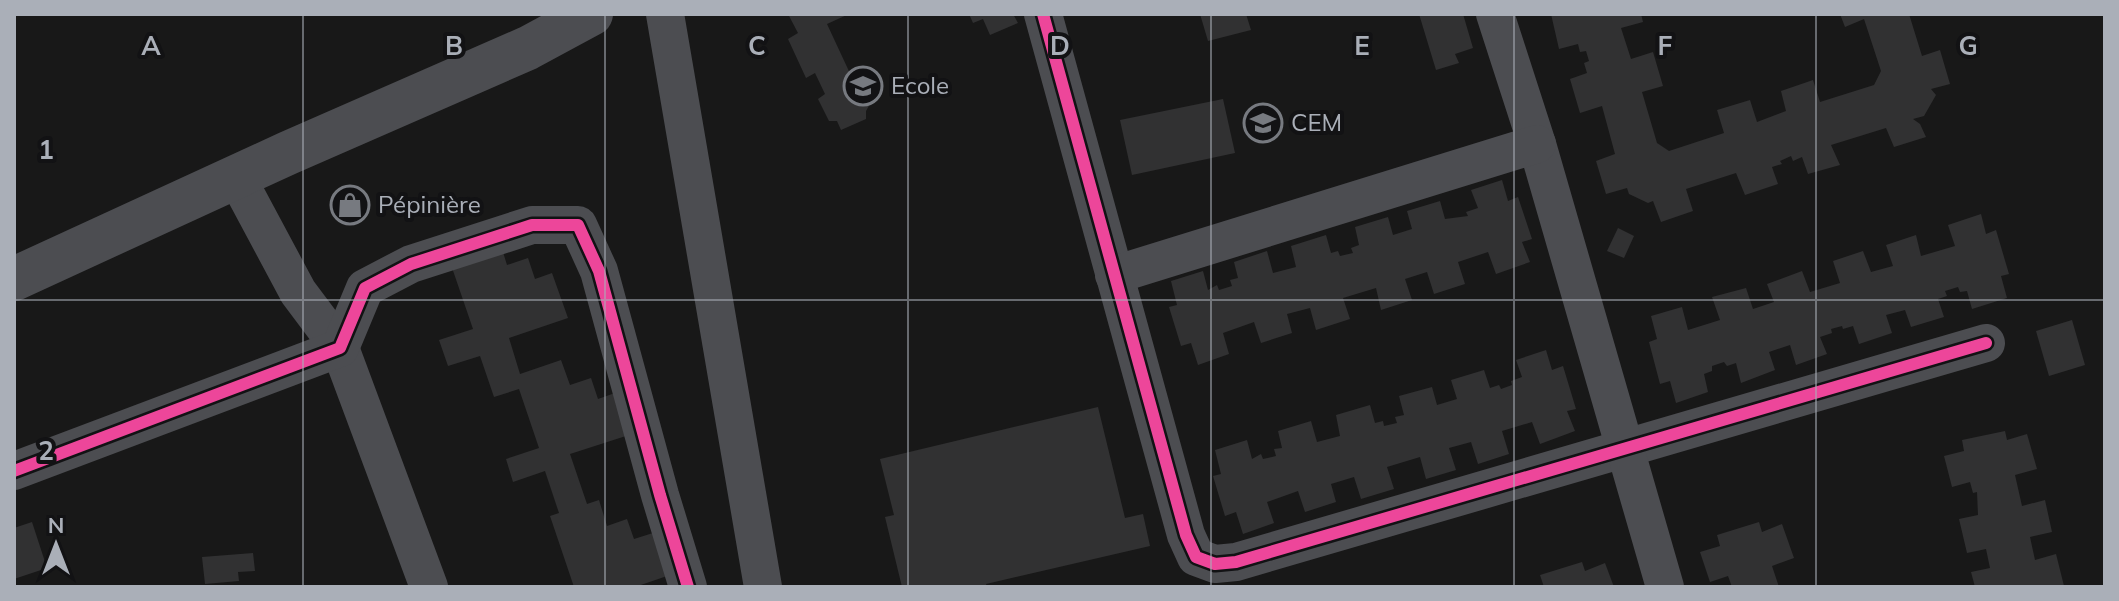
<svg xmlns="http://www.w3.org/2000/svg" width="2119" height="601" font-family="Mulish,sans-serif">
<style>
.building{fill:#313132}
.lines{fill:none;stroke-linecap:round;stroke-linejoin:round}
.minor{stroke:#4c4d51;stroke-width:38}
.tertiary{stroke:#4c4d51;stroke-width:44}
.cycleway-casing{stroke:#121214;stroke-width:17}
.cycleway{stroke:#ed469a;stroke-width:12}
.grid{fill:none;stroke:#aaafb8;stroke-width:2;stroke-opacity:0.55}
.labels{text-anchor:middle;stroke-width:8;stroke-linejoin:round;paint-order:stroke}
.poi-label{font-size:24px;fill:#aaafb8;stroke:#121214;text-anchor:start}
.grid-label{font-size:26px;text-anchor:middle;font-weight:bold;fill:#aaafb8;stroke:#121214;stroke-width:8;stroke-linejoin:round;paint-order:stroke}
</style>
<rect width="100%" height="100%" fill="#181818"/>
<g class="building">
<polygon points="788,14 849,14 827,24 854,82 859,78 870,104 866,111 866,119 841,130 837,121 829,121 818,99 825,94 815,73 806,78 788,39 798,33"/>
<polygon points="969,14 1013,14 1018,23 990,35 983,19 973,23"/>
<polygon points="1200,14 1246,14 1251,30 1208,41"/>
<polygon points="1419,14 1463,14 1473,48 1455,54 1459,63 1436,70"/>
<polygon points="1551,14 1641,14 1643,22 1621,28 1631,59 1653,52 1663,86 1642,92 1657,143 1669,151 1724,133 1717,110 1750,100 1757,122 1786,111 1781,91 1813,80 1820,102 1874,85 1881,71 1864,19 1845,27 1840,14 1909,14 1922,56 1940,50 1950,84 1931,89 1936,95 1924,116 1913,119 1920,124 1926,137 1894,147 1886,128 1831,145 1840,165 1808,174 1802,157 1793,161 1791,156 1780,161 1782,164 1772,167 1778,184 1745,195 1736,173 1686,189 1693,211 1661,222 1653,201 1648,203 1629,194 1627,188 1606,194 1596,161 1615,154 1602,106 1580,113 1570,79 1587,73 1584,63 1589,61 1586,51 1580,52 1578,44 1559,49"/>
<polygon points="1223,99 1235,153 1132,175 1120,120"/>
<polygon points="1502,180 1508,201 1518,197 1532,239 1522,242 1530,262 1496,274 1488,252 1458,262 1465,284 1434,294 1427,272 1405,279 1412,300 1381,310 1376,288 1343,298 1350,319 1316,330 1310,308 1287,314 1292,333 1261,343 1254,322 1223,333 1229,354 1198,365 1191,343 1181,346 1169,307 1177,305 1171,281 1203,271 1208,290 1217,285 1219,290 1232,286 1230,280 1238,278 1234,262 1267,251 1273,273 1296,267 1291,246 1326,235 1331,253 1338,251 1340,256 1353,253 1351,248 1359,245 1355,227 1388,217 1393,235 1412,229 1407,211 1440,201 1445,219 1468,216 1466,212 1478,208 1471,190"/>
<polygon points="1981,214 1986,234 1996,230 2009,274 2001,276 2007,298 1972,309 1967,291 1960,292 1958,287 1945,291 1947,296 1938,299 1944,317 1911,327 1905,310 1886,315 1892,333 1859,344 1853,326 1843,329 1842,326 1831,329 1832,333 1820,337 1827,354 1796,365 1790,345 1769,352 1775,370 1741,383 1736,363 1727,366 1724,362 1712,366 1712,371 1704,374 1708,392 1676,403 1670,381 1660,384 1649,342 1657,339 1651,316 1682,307 1688,330 1720,320 1712,297 1746,288 1753,309 1774,302 1767,284 1802,271 1810,292 1840,283 1833,261 1863,251 1871,272 1893,266 1886,245 1916,235 1921,256 1955,246 1948,225"/>
<polygon points="1618,228 1634,236 1624,258 1607,251"/>
<polygon points="499,239 507,265 528,258 535,279 552,273 568,318 509,338 520,374 561,360 570,385 591,378 598,399 615,393 629,435 570,454 587,504 599,500 607,526 627,519 634,539 653,533 667,576 635,587 574,587 550,516 559,513 545,471 513,482 506,459 539,448 519,389 494,397 480,356 448,366 439,340 473,329 448,256"/>
<polygon points="2072,320 2085,365 2049,376 2036,331"/>
<polygon points="1546,350 1552,370 1563,366 1576,409 1567,411 1575,431 1540,444 1532,422 1502,431 1509,454 1478,464 1471,442 1449,448 1456,470 1426,479 1420,457 1387,467 1394,489 1361,499 1354,477 1331,484 1336,502 1305,512 1298,491 1267,502 1274,523 1243,534 1236,512 1225,516 1213,476 1221,474 1215,450 1247,440 1252,459 1261,454 1263,459 1276,456 1274,449 1282,448 1278,431 1311,421 1317,442 1340,436 1336,415 1370,405 1375,423 1383,421 1384,426 1397,423 1395,417 1404,415 1399,396 1432,387 1437,405 1457,399 1451,380 1484,370 1490,388 1499,385 1501,389 1512,385 1511,381 1522,377 1516,360"/>
<polygon points="1098,407 1125,518 1143,514 1150,546 986,584 987,587 902,587 885,517 894,515 880,459"/>
<polygon points="2005,431 2007,440 2027,434 2037,469 2015,475 2022,506 2045,500 2052,532 2030,537 2035,560 2056,554 2064,586 1975,587 1971,572 1990,568 1986,549 1967,553 1959,519 1978,515 1977,492 1973,493 1970,482 1952,487 1944,456 1964,451 1962,440"/>
<polygon points="32,522 47,568 14,579 14,528"/>
<polygon points="1759,522 1762,532 1782,524 1794,558 1772,566 1779,587 1732,587 1728,576 1710,582 1700,552 1720,546 1717,535"/>
<polygon points="253,553 255,571 238,572 239,581 205,584 202,557"/>
<polygon points="1582,562 1585,571 1605,563 1614,587 1544,587 1540,575"/>
</g>
<g class="lines">
<g class="minor">
<polyline points="665,14 763,587"/>
<polyline points="1043,14 1186,535 1196,557 1215,564 1236,562 1986,343"/>
<polyline points="1495,14 1537,144 1665,587"/>
<polyline points="237,178 298,292 340,348 429,587"/>
<polyline points="1114,275 1537,144"/>
<polyline points="14,471 340,348 365,288 411,264 532,225 578,225 599,271 660,495 688,587"/>
</g>
<polyline class="tertiary" points="14,279 288,153 528,48 591,14"/>
<defs>
<g id="cycleway">
<polyline points="1043,14 1186,535 1196,557 1215,564 1236,562 1986,343"/>
<polyline points="14,471 340,348 365,288 411,264 532,225 578,225 599,271 660,495 688,587"/>
</g>
</defs>
<use href="#cycleway" class="cycleway-casing"/>
<use href="#cycleway" class="cycleway"/>
</g>
<path class="grid" d="M303,14V587M605,14V587M908,14V587M1211,14V587M1514,14V587M1816,14V587M14,300H2105"/>
<defs>
<symbol id="school-ring" viewBox="-11 -11 22 22"><circle r="9.5" fill="#121214" stroke="#777a80" stroke-width="1.5"/><path d="M0-5L7-2L0 1L-7-2ZM-4 1L0 2.5L4 1V4Q0 6-4 4Z" fill="#777a80"/></symbol>
<symbol id="shop-ring" viewBox="-11 -11 22 22"><circle r="9.5" fill="#121214" stroke="#777a80" stroke-width="1.5"/><path d="M-5-2.5h2.3a2.7 3.5 0 0 1 5.4 0H5L5.5 6h-11ZM-1.5-2.5h3a1.5 2.3 0 0 0-3 0Z" fill="#777a80"/></symbol>
</defs>
<g fill-rule="evenodd">
<use href="#school-ring" x="841" y="64" width="44" height="44"/>
<use href="#school-ring" x="1241" y="101" width="44" height="44"/>
<use href="#shop-ring" x="328" y="183" width="44" height="44"/>
</g>
<g class="labels">
<g class="poi-label">
<text x="891" y="94">Ecole</text>
<text x="1291" y="131">CEM</text>
<text x="378" y="213">Pépinière</text>
</g>
</g>
<g class="grid-label">
<text x="151" y="55">A</text>
<text x="454" y="55">B</text>
<text x="757" y="55">C</text>
<text x="1060" y="55">D</text>
<text x="1362" y="55">E</text>
<text x="1665" y="55">F</text>
<text x="1968" y="55">G</text>
<text x="46" y="159">1</text>
<text x="46" y="460">2</text>
</g>
<rect width="2119" height="601" fill="none" stroke="#aaafb8" stroke-width="32"/>
<g transform="translate(56 545)" stroke="#121214" stroke-width="6" paint-order="stroke">
<path d="M0-6L14 30L0 20L-14 30Z" fill="#aaafb8"/>
<text y="-12" font-size="22" font-weight="bold" text-anchor="middle" fill="#aaafb8">N</text>
</g>
</svg>
